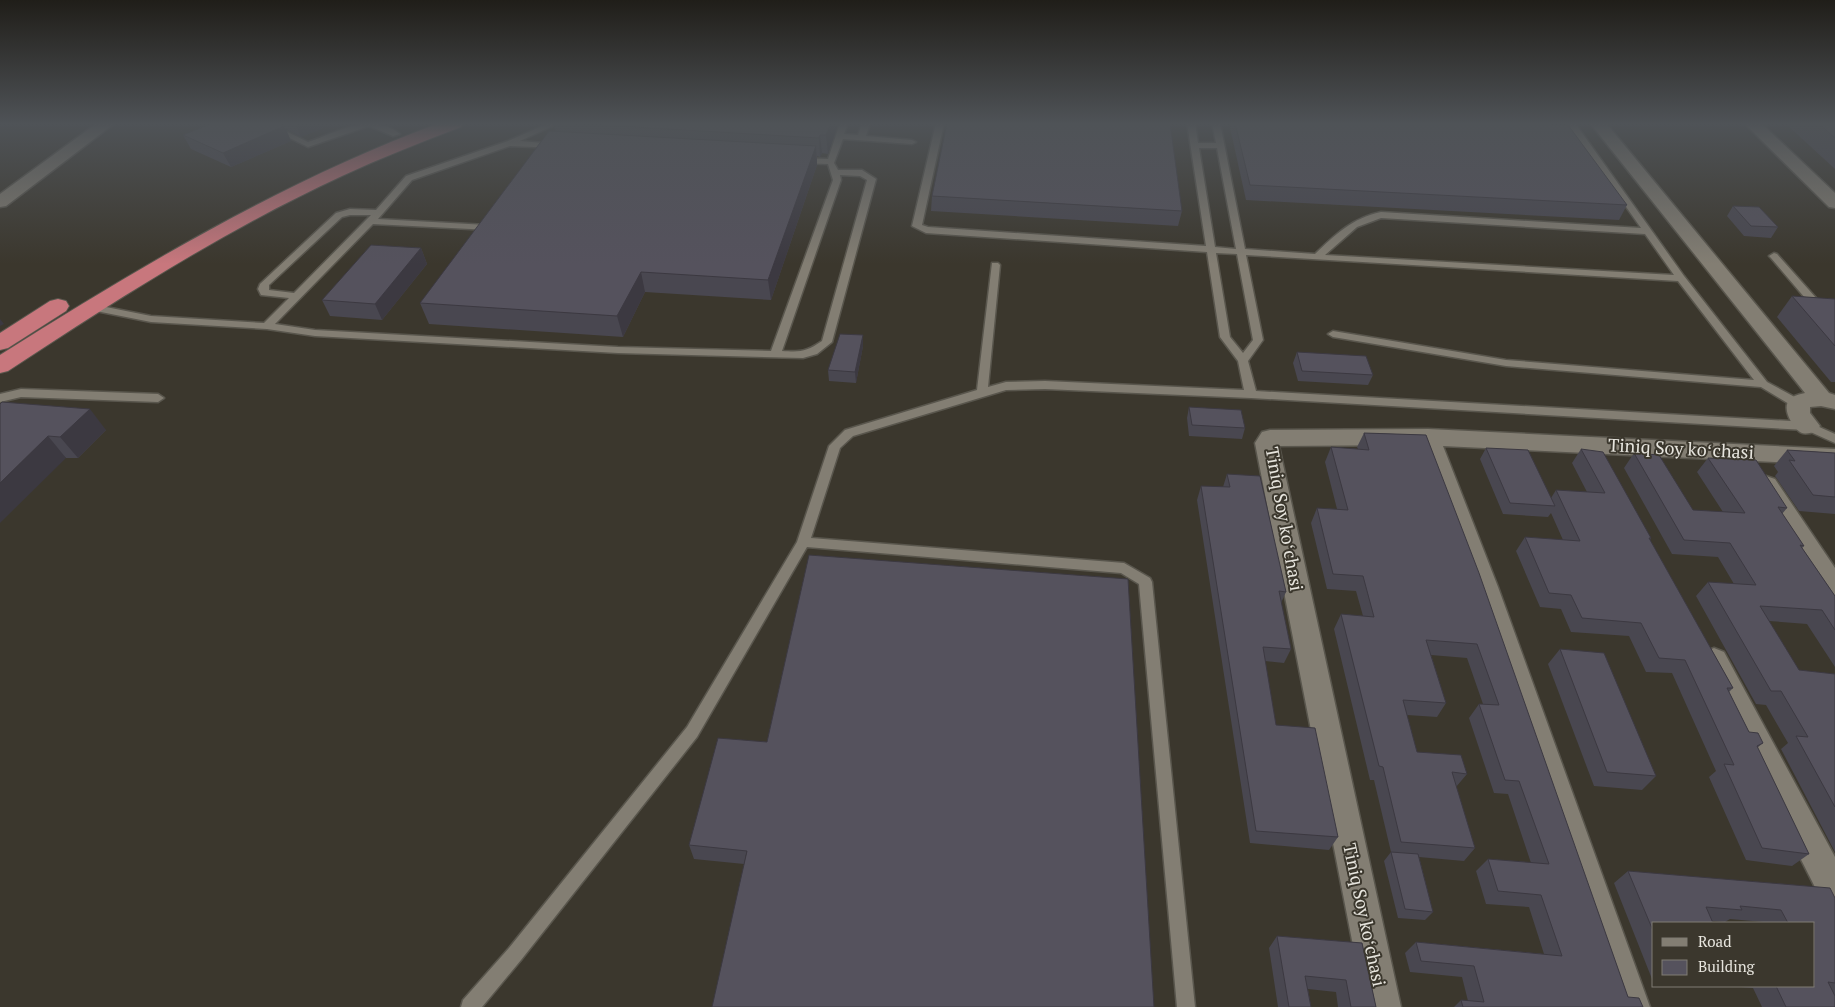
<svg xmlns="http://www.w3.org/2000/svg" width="1835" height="1007" font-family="'PT Serif',serif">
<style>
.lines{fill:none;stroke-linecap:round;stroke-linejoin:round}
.lane-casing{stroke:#59564d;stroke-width:3}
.street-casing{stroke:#59564d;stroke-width:3}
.highway-casing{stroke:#59564d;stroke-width:2}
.lane{fill:#837e73;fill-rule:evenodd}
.street{fill:#837e73;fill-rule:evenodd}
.highway{fill:#c8777d;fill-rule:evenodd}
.wall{fill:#494750}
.shaded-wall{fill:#3c3941}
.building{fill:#55525d;stroke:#3c3941}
.labels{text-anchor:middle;stroke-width:4;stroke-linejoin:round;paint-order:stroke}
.street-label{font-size:18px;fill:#e7e5de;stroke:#3b372d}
</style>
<rect width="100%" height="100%" fill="#3b372d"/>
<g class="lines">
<defs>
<g id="lane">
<path d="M259,123H269L308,142C337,132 372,111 400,134L393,136L369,126L308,147Z"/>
<path d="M549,123H559L520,141L555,144L559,146L558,148L510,146L412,180L378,219L487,225L492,228L490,230L373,224L275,324L315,330L618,347L771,351L833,180L828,164L800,163L796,160L797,158L828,159L840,123H848L844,134L858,135L862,123H870L866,136L912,140L916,142L912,144L843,139L834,163L838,170H862L876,179L832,342L817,354L803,358L618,353L315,336L267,329L151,322L91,310L86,307L91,304L151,316L264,323L289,298L261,295L258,289L260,284L336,213L350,209L376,210L406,176L508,141ZM840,175L860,176L867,180L822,341C806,352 801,352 782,351L841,180ZM350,215H371L294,293L269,290V285L342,217Z"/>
<path d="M936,123H944L922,225L928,227L1206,246L1187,123H1195L1198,143H1216L1212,123H1220L1245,249L1315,254C1335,235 1352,218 1381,212L1641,228L1567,123H1575L1684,276L1767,382L1802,401L1804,404L1802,407H1794L1761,387L1506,366L1333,337L1328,334L1333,331L1506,360L1754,380L1678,281L1246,255L1263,340L1248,361L1256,391L1808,422L1835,434V443L1806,430L1251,398L1045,389L1006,390L853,436L840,448L811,538L1124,563L1150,578L1152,582L1195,1007H1177L1139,584L1121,573L807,547L697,737L521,960L482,1007H461L463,1000L509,948L687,727L797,542L829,446L845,430L977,390L992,263H998L1000,265L988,387L1006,382L1045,381L1244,390L1238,361L1220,337L1207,252L926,233L912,226ZM1199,148H1217L1236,249L1215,247ZM1381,218L1645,234L1674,275L1325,255L1357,227ZM1216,253L1237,254L1253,340L1243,353L1230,337Z"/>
<polygon points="1774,253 1777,254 1825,308 1825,312 1817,312 1771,258 1769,256"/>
<polygon points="21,389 158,394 164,398 158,402 21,397 0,402 0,394"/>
</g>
<g id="street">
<polygon points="97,123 115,123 6,206 0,207 0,194"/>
<path d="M1590,123H1606L1829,393L1835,395V409L1821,406L1810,407V413L1820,426L1816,431C1811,433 1805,435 1800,432C1792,426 1781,408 1790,399C1793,396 1800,394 1805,393Z"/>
<polygon points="1744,123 1761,123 1835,193 1835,208 1829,207"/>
<polygon points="1428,429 1835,449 1835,465 1443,446 1498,587 1650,1007 1614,1007 1472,587 1419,445 1279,446 1401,1007 1365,1007 1255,443 1262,432 1270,430"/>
<polygon points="1766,476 1775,479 1835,568 1835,600 1825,596 1754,485 1757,479"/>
<polygon points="1714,648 1724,652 1835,857 1835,908 1823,903 1700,660 1704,652"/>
</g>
<g id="highway">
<path d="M439,123H464L461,127C421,142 381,158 342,176C225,230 116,300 8,371L0,373V355C141,266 282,182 439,123Z"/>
<polygon points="58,299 66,301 69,306 66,311 8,348 0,350 0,333 50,301"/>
</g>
</defs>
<use href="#lane" class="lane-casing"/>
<use href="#street" class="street-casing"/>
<use href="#highway" class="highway-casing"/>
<use href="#lane" class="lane"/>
<use href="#street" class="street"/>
<use href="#highway" class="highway"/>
</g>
<g class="wall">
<polygon points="212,123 335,123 301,137 286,129 291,141 231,167 191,149 183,135"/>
<polygon points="553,123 835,123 836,130 828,154 822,153 820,157 817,156 817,165 771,300 645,292 623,337 429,324 420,303 556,132"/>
<polygon points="1229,123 1531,123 1627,205 1619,220 1246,200"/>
<polygon points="1785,123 1835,123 1835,169"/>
<polygon points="932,196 1182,211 1178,226 931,211"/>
<polygon points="1733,206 1778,227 1771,238 1744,236 1727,216"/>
<polygon points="421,248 427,264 382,320 330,316 322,300"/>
<polygon points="1792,296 1835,299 1835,382 1831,382 1777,317"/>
<polygon points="863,346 856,383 829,381 828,370"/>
<polygon points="1297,352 1373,375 1368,385 1298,381 1293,363"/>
<polygon points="0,404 106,430 78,458 66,458"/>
<polygon points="1189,407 1245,428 1242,439 1189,436 1187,418"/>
<polygon points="1364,433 1426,435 1628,997 1643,1007 1454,1007 1461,1000 1468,1001 1462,977 1410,972 1405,953 1416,942 1544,954 1529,907 1486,904 1476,871 1488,859 1531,863 1508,794 1494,793 1469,718 1479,704 1483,704 1467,658 1431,655 1446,703 1437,717 1407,715 1417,752 1467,774 1456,787 1475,848 1464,861 1419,857 1433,912 1425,920 1398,918 1384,861 1391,852 1374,780 1370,780 1334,629 1341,614 1363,616 1356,591 1327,589 1311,523 1317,508 1337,509 1325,462 1331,447 1358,449 1357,447"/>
<polygon points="1486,448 1551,498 1556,490 1587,492 1572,463 1581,449 1651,538 1650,540 1733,688 1729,692 1749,732 1763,743 1757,748 1809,854 1792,866 1746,860 1709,777 1716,771 1672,673 1646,672 1629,636 1571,632 1561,609 1540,607 1516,551 1525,537 1563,540 1551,513 1548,517 1503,514 1480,459"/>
<polygon points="1787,450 1835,453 1835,514 1799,511 1775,476 1778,472 1774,466"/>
<polygon points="1634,453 1693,510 1723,512 1697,472 1708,458 1787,508 1782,514 1804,546 1802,548 1835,596 1835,667 1807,624 1769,621 1799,670 1835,674 1835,852 1781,749 1788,743 1766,705 1756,704 1696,596 1708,582 1734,584 1718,557 1672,554 1624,468"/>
<polygon points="1227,474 1286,592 1281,603 1291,649 1284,663 1265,661 1276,725 1338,837 1329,850 1250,843 1197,500 1201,486 1223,487"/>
<polygon points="809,555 744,864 694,859 689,845 767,742"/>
<polygon points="1560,649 1656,776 1642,790 1594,786 1548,664"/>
<polygon points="1628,871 1835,898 1835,1007 1762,1007 1753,988 1729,986 1814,986 1814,923 1764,923 1763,922 1730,919 1725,922 1712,921 1654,923 1654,979 1652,979 1614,883"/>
<polygon points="1277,936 1362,943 1376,1007 1338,1007 1336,992 1308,989 1311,1007 1278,1007 1269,948"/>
</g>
<g class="shaded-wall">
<polygon points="295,123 335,123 301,137"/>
<polygon points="831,123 835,123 836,130 828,154 826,135"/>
<polygon points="284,126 291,141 231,167 223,153"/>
<polygon points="820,135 822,153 820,157 819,138"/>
<polygon points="816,146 817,165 771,300 768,280"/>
<polygon points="421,248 427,264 382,320 375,304"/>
<polygon points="641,272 645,292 623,337 617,316"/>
<polygon points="0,319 4,324 0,326"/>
<polygon points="863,335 863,346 856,383 855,372"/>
<polygon points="90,409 106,430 78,458 60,437"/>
<polygon points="48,436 66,458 0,523 0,483"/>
</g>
<g class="building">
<polygon points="212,123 277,123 284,126 223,153 183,135"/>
<polygon points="567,123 831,123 826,135 820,135 819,138"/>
<polygon points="947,123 1170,123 1182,211 932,196"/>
<polygon points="1235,123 1531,123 1568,125 1627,205 1250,185"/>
<polygon points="1818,123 1835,123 1835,138"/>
<polygon points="549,131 816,146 768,280 641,272 617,316 420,303"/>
<polygon points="1733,206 1759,207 1778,227 1751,226"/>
<polygon points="371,245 421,248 375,304 322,300"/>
<polygon points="1792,296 1835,299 1835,346"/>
<polygon points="840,334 863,335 855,372 828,370"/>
<polygon points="1297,352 1366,356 1373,375 1302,371"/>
<polygon points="2,402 90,409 60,437 48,436 0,483 0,404"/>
<polygon points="1189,407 1241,410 1245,428 1192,425"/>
<polygon points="1364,433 1426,435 1479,573 1628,997 1639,998 1643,1007 1463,1007 1461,1000 1484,1002 1474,966 1421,961 1416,942 1562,956 1541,895 1498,891 1488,859 1549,864 1519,781 1505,780 1479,704 1499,705 1477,644 1426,640 1446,703 1403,700 1417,752 1461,755 1467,774 1452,772 1475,848 1401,842 1383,767 1379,766 1341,614 1374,617 1363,576 1333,574 1317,508 1348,510 1331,447 1369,450"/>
<polygon points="1486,448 1528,450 1555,506 1510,503"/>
<polygon points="1581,449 1603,452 1651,538 1649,538 1733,688 1727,688 1749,732 1758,733 1763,743 1757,746 1809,854 1762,848 1724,764 1734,765 1685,660 1659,658 1641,623 1582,618 1571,595 1549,593 1525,537 1580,541 1556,490 1605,493"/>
<polygon points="1787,450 1835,453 1835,497 1813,495 1789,460 1795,461"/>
<polygon points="1634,453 1659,455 1693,510 1745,513 1708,458 1756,460 1787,508 1778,507 1804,546 1800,545 1835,596 1835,630 1822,610 1760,606 1799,670 1835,674 1835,807 1796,736 1808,737 1781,691 1771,691 1708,582 1756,585 1730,543 1684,540"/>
<polygon points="1227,474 1260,476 1286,592 1279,591 1291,649 1263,647 1276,725 1315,728 1338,837 1256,831 1201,486 1230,487"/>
<polygon points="809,555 1128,579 1154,1007 712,1007 747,851 689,845 718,738 767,742"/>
<polygon points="1560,649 1604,653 1656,776 1607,772"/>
<polygon points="1391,852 1418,854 1433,912 1405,909"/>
<polygon points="1628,871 1830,888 1835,898 1835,983 1828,982 1835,996 1835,1007 1786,1007 1776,986 1814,986 1814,923 1788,923 1781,910 1740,906 1742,910 1706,907 1713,923 1654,923 1654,933"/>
<polygon points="1277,936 1362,943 1376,1007 1351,1007 1346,980 1305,976 1311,1007 1289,1007"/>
</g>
<linearGradient id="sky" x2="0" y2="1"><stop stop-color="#201e19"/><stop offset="0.47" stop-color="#4f5357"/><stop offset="1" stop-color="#4f5357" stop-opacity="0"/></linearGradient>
<rect width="1835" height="264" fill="url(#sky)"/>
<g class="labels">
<g class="street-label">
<text transform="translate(1681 449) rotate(3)" y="6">Tiniq Soy koʻchasi</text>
<text transform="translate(1284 519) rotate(80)" y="6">Tiniq Soy koʻchasi</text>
<text transform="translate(1364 915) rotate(78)" y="6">Tiniq Soy koʻchasi</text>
</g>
</g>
<rect x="1652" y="922" width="162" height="65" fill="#3b372d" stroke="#807d74"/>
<rect x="1662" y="938" width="25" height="8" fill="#837e73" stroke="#807d74"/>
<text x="1698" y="947" font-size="15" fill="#e7e5de">Road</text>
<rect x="1662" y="960" width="25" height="15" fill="#55525d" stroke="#807d74"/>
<text x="1698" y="972" font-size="15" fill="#e7e5de">Building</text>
</svg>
